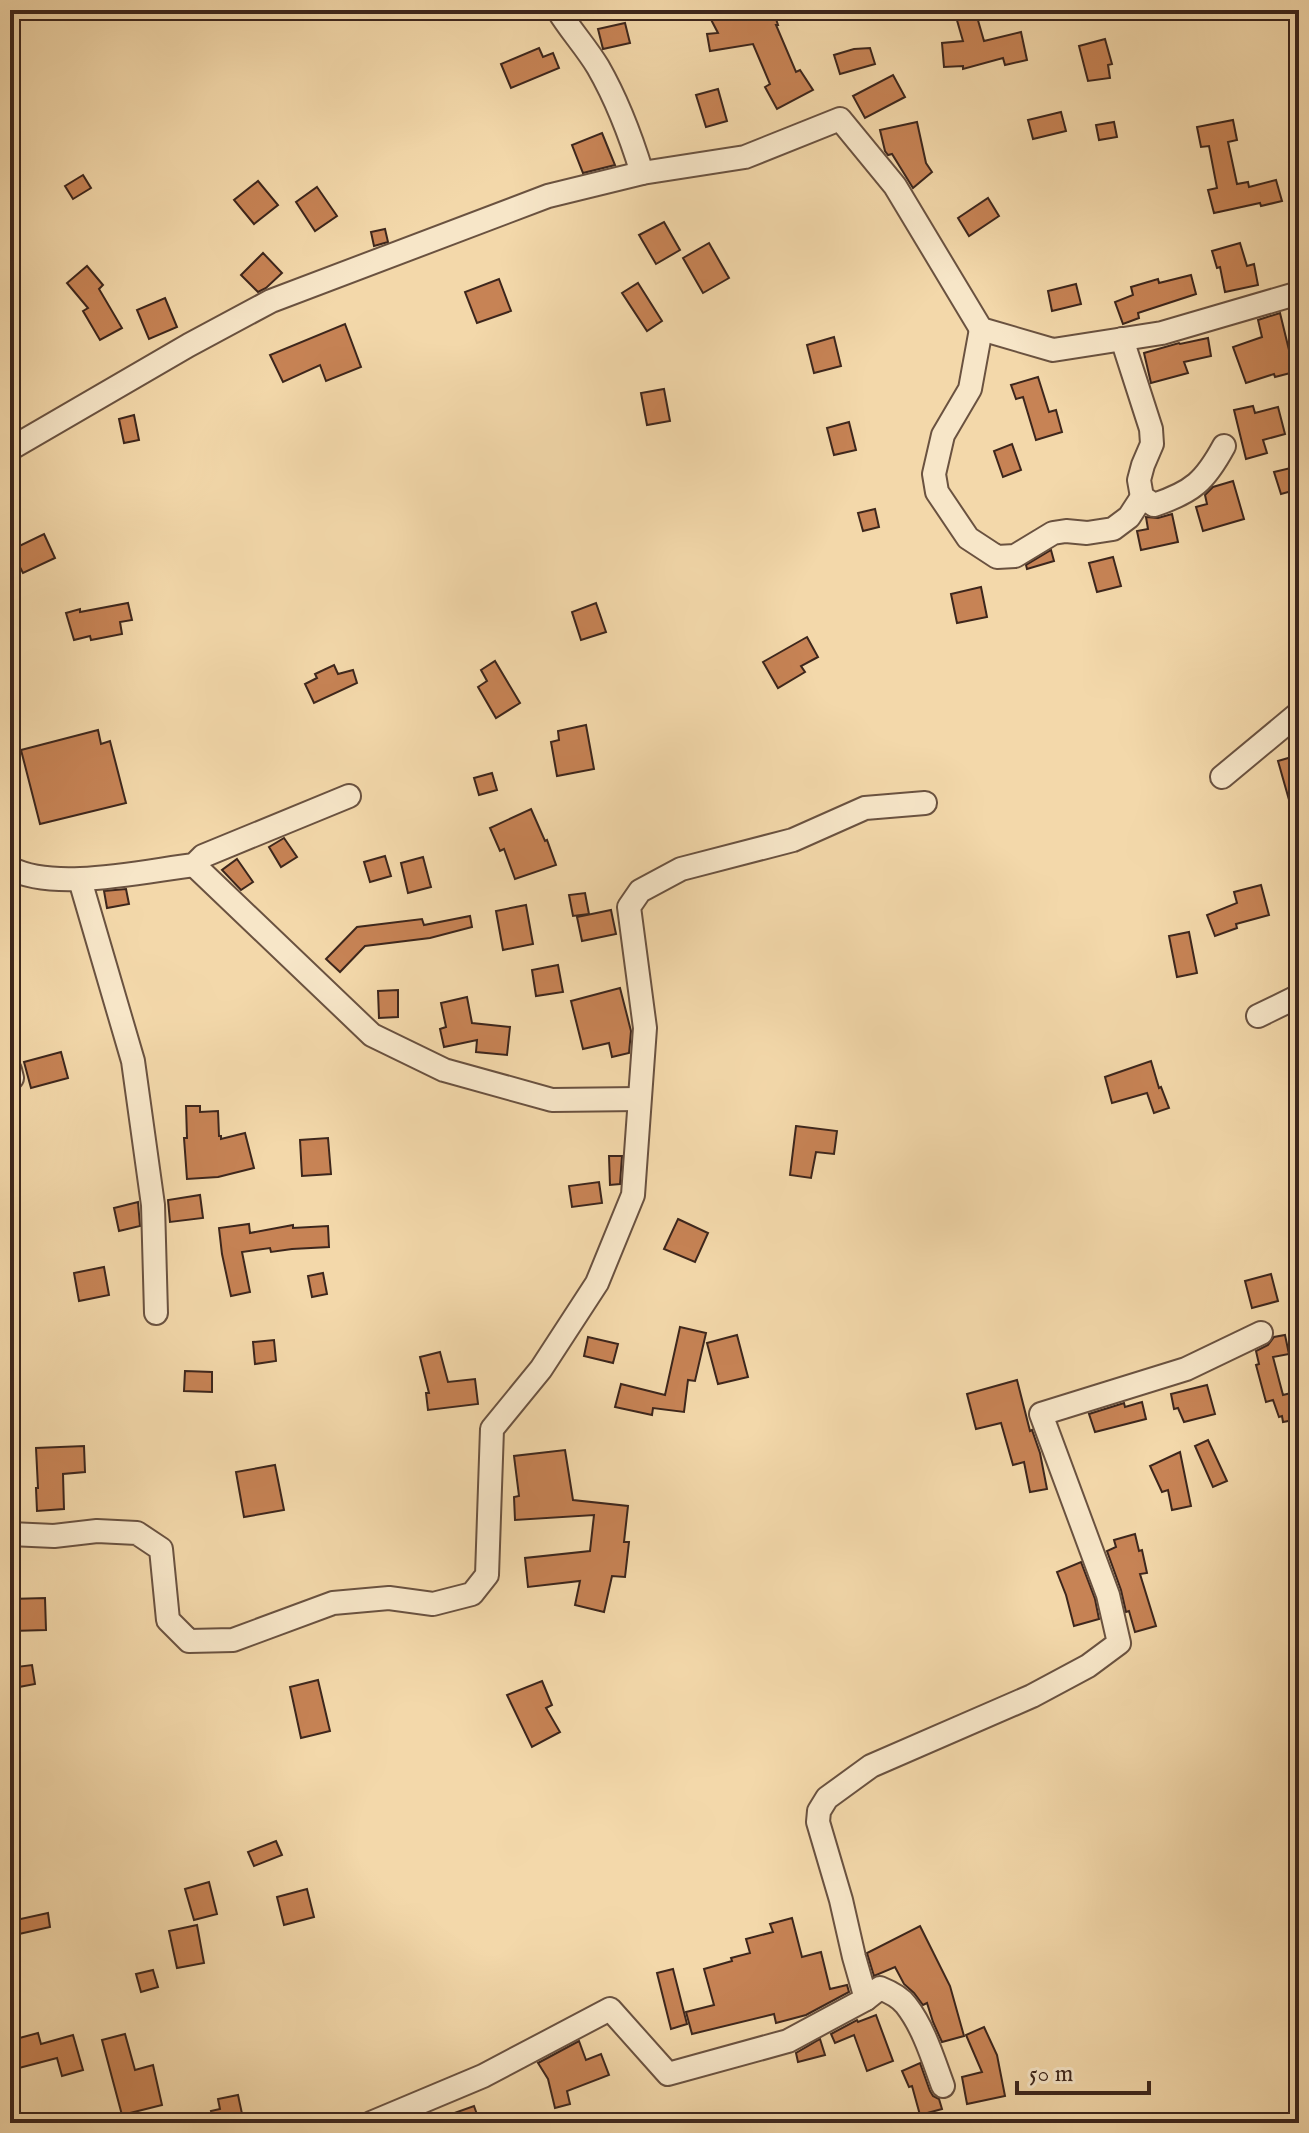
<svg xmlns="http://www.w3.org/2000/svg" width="1309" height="2133" font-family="'IM FELL English',serif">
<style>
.building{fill:#c78355;stroke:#3d261c;stroke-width:2}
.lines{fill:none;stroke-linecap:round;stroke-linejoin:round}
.street-casing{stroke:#6a5240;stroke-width:26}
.street{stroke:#f7e6c8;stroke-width:22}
</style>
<rect width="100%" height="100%" fill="#f3d8aa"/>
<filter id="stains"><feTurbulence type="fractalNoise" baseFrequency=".0025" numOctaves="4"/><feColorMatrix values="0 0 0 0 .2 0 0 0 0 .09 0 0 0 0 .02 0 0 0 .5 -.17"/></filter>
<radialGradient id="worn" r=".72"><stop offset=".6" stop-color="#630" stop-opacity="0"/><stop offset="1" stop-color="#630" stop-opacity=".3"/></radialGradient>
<g class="building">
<polygon points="706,10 773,10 778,25 776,25 796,72 800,70 813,90 777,109 765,87 770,84 753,44 710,51 707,34 718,33"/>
<polygon points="954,10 975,10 984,41 1021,32 1027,60 1005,65 1003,58 963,69 963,66 944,67 942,43 963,41"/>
<polygon points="625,23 630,43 603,49 598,29"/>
<polygon points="1105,39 1112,64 1108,65 1110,78 1088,81 1079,46"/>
<polygon points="539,48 543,57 553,53 559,68 511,88 501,64"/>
<polygon points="870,48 875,64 840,74 834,55 854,49"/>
<polygon points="893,75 905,97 865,118 853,96"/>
<polygon points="718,89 727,121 706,127 696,95"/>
<polygon points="1061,112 1066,131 1033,139 1028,120"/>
<polygon points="1233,120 1237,140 1228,142 1237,184 1248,182 1249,187 1276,180 1282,201 1261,206 1260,203 1214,213 1208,190 1217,188 1209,146 1201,147 1197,127"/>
<polygon points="917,122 926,163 932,172 913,188 892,154 888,155 885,151 880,130"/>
<polygon points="1114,122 1117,137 1099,140 1096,125"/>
<polygon points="602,133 615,165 583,173 572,145"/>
<polygon points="83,175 91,188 73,199 65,186"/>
<polygon points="258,181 278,205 254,224 234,200"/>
<polygon points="317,187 337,216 315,231 296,202"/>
<polygon points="988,198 999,216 969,236 958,218"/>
<polygon points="664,222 680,250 656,264 639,235"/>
<polygon points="385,229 388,242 374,246 371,232"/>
<polygon points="709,243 729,278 703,293 683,258"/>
<polygon points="1240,243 1247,266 1254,264 1258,285 1225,292 1220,267 1217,268 1212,251"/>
<polygon points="263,253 282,273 266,288 258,292 241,275"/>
<polygon points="87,266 103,285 99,289 122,328 100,340 83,311 88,308 67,283"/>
<polygon points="1191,275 1196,294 1138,313 1139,318 1123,324 1115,302 1133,295 1131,287 1158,279 1159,283"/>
<polygon points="499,279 511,311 477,323 465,292"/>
<polygon points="638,283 662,321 647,331 622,293"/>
<polygon points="1076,284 1081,304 1052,311 1048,291"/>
<polygon points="165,298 177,327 149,339 137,310"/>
<polygon points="1280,313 1289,350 1292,350 1298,371 1275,377 1274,374 1246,383 1233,347 1262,337 1258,320"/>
<polygon points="345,324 361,367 326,381 320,365 283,382 270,355"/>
<polygon points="834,337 841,366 814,373 807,345"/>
<polygon points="1208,338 1211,356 1184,362 1188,373 1151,383 1144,353 1179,343 1180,344"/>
<polygon points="1038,377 1049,412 1056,410 1062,432 1036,440 1023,397 1016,399 1011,385"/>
<polygon points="664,389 670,421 647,425 641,393"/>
<polygon points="1253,406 1255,413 1278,407 1285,434 1263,440 1267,453 1246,459 1234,410"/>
<polygon points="134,415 139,440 124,443 119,419"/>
<polygon points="849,422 856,450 834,455 827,428"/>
<polygon points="1012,444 1021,470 1003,477 994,451"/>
<polygon points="1299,466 1299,489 1281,494 1274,472"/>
<polygon points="1233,481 1244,519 1203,531 1196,507 1207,504 1205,495 1213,487"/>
<polygon points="875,509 879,527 863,531 858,513"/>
<polygon points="1172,514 1178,542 1141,550 1137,531 1148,529 1146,517 1158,518"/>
<polygon points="44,534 55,558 23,573 11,550"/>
<polygon points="1051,550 1054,561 1027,569 1026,565"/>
<polygon points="1113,557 1121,586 1097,592 1089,563"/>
<polygon points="981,587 987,617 957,623 951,594"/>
<polygon points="128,603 132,620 120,622 122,634 91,640 90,636 74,640 66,613 80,609 80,612"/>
<polygon points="596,603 606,632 581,640 572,612"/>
<polygon points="807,637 818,657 801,666 805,672 778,688 763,662"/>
<polygon points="495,661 520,703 496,718 478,687 487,681 481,670"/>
<polygon points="334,665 338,674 353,670 357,683 314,703 305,684 317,678 315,674"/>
<polygon points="586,725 594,769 557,776 551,742 559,740 558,731"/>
<polygon points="98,730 101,744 110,741 126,803 40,824 21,750"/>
<polygon points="1295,756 1299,769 1299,821 1295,821 1278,761"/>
<polygon points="492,773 497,790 479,795 474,778"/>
<polygon points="531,809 545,841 547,840 556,865 515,879 504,849 500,851 490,828"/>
<polygon points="284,838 297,857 281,867 269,847"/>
<polygon points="385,856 391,876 370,882 364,862"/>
<polygon points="423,857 431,887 408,893 401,863"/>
<polygon points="237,859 253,882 241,890 222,870"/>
<polygon points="1261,885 1269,915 1236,924 1237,928 1215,936 1207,915 1237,903 1234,892"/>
<polygon points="126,889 129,904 107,908 104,891"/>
<polygon points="585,893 589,914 573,916 569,895"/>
<polygon points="526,905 533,944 503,950 496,911"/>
<polygon points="611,910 616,934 582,941 577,917"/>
<polygon points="470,916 472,927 430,938 365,946 340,972 326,959 357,927 422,919 424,925"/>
<polygon points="1189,932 1197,973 1177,977 1169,936"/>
<polygon points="558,965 563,992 536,996 532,970"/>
<polygon points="620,988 631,1031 629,1053 612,1057 609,1043 583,1049 571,1001"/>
<polygon points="398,990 398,1017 379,1018 378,991"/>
<polygon points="467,997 472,1023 510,1027 507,1055 476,1052 477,1040 444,1047 440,1029 446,1027 441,1003"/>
<polygon points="61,1052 68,1078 31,1088 24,1062"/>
<polygon points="1151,1061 1159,1088 1161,1087 1169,1108 1154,1113 1147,1093 1112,1103 1105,1077"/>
<polygon points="186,1106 200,1106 200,1112 218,1111 219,1136 221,1136 221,1139 245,1133 254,1168 218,1177 187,1179 184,1138 187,1138"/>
<polygon points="796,1126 837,1131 834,1154 816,1152 811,1178 790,1175"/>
<polygon points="328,1138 331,1174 302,1176 300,1140"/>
<polygon points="609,1156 622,1156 620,1184 610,1185"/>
<polygon points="599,1182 602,1203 572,1207 569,1186"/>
<polygon points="200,1195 203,1218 170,1222 168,1200"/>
<polygon points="138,1202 140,1226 119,1231 114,1208"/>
<polygon points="678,1219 708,1233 695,1262 664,1249"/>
<polygon points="249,1224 250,1233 293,1225 293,1228 328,1226 329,1247 292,1249 271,1252 270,1248 242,1252 250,1292 231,1296 222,1254 219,1228"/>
<polygon points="104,1267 109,1295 79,1301 74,1273"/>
<polygon points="323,1273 327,1294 312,1297 308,1276"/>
<polygon points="1271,1274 1278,1301 1252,1308 1245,1281"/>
<polygon points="680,1327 706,1333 695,1381 688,1380 684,1412 653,1408 652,1415 615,1407 621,1384 665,1395"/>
<polygon points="737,1335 748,1377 718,1384 707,1343"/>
<polygon points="1285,1335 1289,1354 1273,1357 1283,1395 1295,1392 1299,1419 1283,1422 1282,1416 1279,1417 1273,1400 1266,1402 1256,1365 1259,1364 1256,1351 1268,1345 1274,1337"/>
<polygon points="588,1337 618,1344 613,1363 584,1356"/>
<polygon points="274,1340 276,1361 255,1364 253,1342"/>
<polygon points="440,1352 448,1382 475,1379 478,1404 428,1410 426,1393 429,1393 420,1357"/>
<polygon points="185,1371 212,1372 212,1392 184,1391"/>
<polygon points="1017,1380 1030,1431 1032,1430 1040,1453 1047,1489 1030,1492 1024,1462 1013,1465 1001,1423 976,1429 967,1394"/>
<polygon points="1207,1385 1215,1414 1184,1422 1178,1408 1174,1409 1171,1394"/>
<polygon points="1142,1402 1146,1419 1095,1432 1089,1414 1124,1403 1125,1407"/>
<polygon points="1208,1440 1227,1481 1213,1487 1195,1446"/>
<polygon points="84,1446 85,1472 63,1474 64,1509 37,1511 36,1488 38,1488 36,1448"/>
<polygon points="565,1450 573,1500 628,1506 624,1542 629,1542 625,1577 612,1576 604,1612 575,1605 580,1581 528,1587 525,1558 590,1551 594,1515 515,1520 514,1497 519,1496 514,1456"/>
<polygon points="1180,1452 1191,1506 1172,1510 1168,1490 1162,1492 1150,1466"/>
<polygon points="275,1465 284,1510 244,1517 236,1472"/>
<polygon points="1135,1534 1139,1551 1142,1550 1147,1573 1140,1574 1156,1626 1135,1632 1129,1611 1126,1612 1121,1590 1107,1551 1116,1547 1114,1540"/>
<polygon points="1081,1562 1095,1599 1099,1619 1074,1626 1066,1595 1057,1572"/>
<polygon points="45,1598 46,1630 12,1631 10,1599"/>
<polygon points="32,1665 35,1684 19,1687 16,1667"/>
<polygon points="318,1680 330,1731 301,1738 290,1687"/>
<polygon points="542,1681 552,1705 546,1708 560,1732 532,1747 507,1695"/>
<polygon points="276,1841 282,1855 254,1866 248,1852"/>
<polygon points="209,1882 217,1914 194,1920 185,1889"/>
<polygon points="307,1889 314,1917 284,1925 277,1897"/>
<polygon points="48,1913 50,1927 19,1934 16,1920"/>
<polygon points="792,1918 802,1957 821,1952 830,1989 847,1985 849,1992 806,2015 776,2023 774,2014 692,2034 686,2012 714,2005 704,1969 732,1961 731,1958 750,1953 746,1939 773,1932 770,1924"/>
<polygon points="197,1925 204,1963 177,1968 169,1931"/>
<polygon points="920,1926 950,1986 964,2036 942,2042 933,2022 927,2003 923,2005 914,1993 904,1984 895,1967 874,1976 867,1953"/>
<polygon points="673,1969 687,2024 671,2029 657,1973"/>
<polygon points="153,1970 158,1987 141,1992 136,1974"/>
<polygon points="876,2015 893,2061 867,2071 854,2035 835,2043 831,2034 857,2020 858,2022"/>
<polygon points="984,2027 997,2055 1005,2096 967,2104 962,2077 982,2072 966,2035"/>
<polygon points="38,2033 41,2044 73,2035 83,2070 62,2076 57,2058 19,2068 12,2040"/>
<polygon points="125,2034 135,2070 153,2065 162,2105 122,2115 102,2040"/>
<polygon points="820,2039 825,2055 798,2062 796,2053"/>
<polygon points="579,2041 586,2060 601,2054 609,2075 567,2091 570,2104 555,2108 548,2079 538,2063"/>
<polygon points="920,2063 930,2091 933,2096 939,2099 942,2109 920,2115 912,2086 909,2087 902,2071"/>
<polygon points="238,2095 244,2123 214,2123 211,2111 220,2109 218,2099"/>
<polygon points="474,2106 480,2123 432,2123 432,2121"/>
</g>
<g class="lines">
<defs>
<g id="street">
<path d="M558,10C570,30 586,47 598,67C617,100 631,137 642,173"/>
<polyline points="981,329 970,389 943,435 934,474 937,492 968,538 997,557 1015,556 1053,533 1066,531 1087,533 1113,529 1129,517 1142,497"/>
<path d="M1122,339L1151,429L1152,444L1143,465L1139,480L1142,497L1154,505C1193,492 1205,481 1224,446"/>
<polyline points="10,449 189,345 271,301 548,196 642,173 745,157 840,119 895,186 981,329 1053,350 1162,333 1299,293"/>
<polyline points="1222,777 1299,713"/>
<polyline points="194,865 372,1035 444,1070 552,1100 639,1099"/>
<path d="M10,868C54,892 144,871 194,865L203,856L349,796"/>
<polyline points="80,880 133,1061 153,1205 156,1313"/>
<polyline points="1258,1016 1299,996"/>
<polyline points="10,1070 12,1078"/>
<polyline points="10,1534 54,1536 97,1531 137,1533 161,1549 168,1620 189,1641 233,1640 333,1603 389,1598 433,1604 472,1594 487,1575 492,1429 541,1369 597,1283 633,1195 645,1028 629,907 640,891 681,869 793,840 865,808 925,803"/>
<polyline points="866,1999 854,1957 841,1900 818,1822 819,1811 827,1798 871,1766 1032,1696 1088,1666 1119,1643 1108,1595 1041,1414 1186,1369 1261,1333"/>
<path d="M371,2123L483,2076L610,2009L668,2074L788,2041L866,1999L880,1988C890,1992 900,1997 906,2005C924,2028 933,2059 943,2086"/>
</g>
</defs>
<use href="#street" class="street-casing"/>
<use href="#street" class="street"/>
</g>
<rect width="1309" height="2133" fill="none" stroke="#f3d8aa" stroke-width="40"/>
<rect x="12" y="12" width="1285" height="2109" fill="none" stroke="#3d261c" stroke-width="4"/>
<rect x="20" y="20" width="1269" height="2093" fill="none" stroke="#3d261c" stroke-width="2"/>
<path d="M1017 2081v12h132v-12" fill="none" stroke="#3d261c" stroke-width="4"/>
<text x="1029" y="2081" font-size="24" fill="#3d261c" stroke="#f7e6c8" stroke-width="6" paint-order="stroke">50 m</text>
<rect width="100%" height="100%" filter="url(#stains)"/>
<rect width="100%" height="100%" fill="url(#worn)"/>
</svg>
